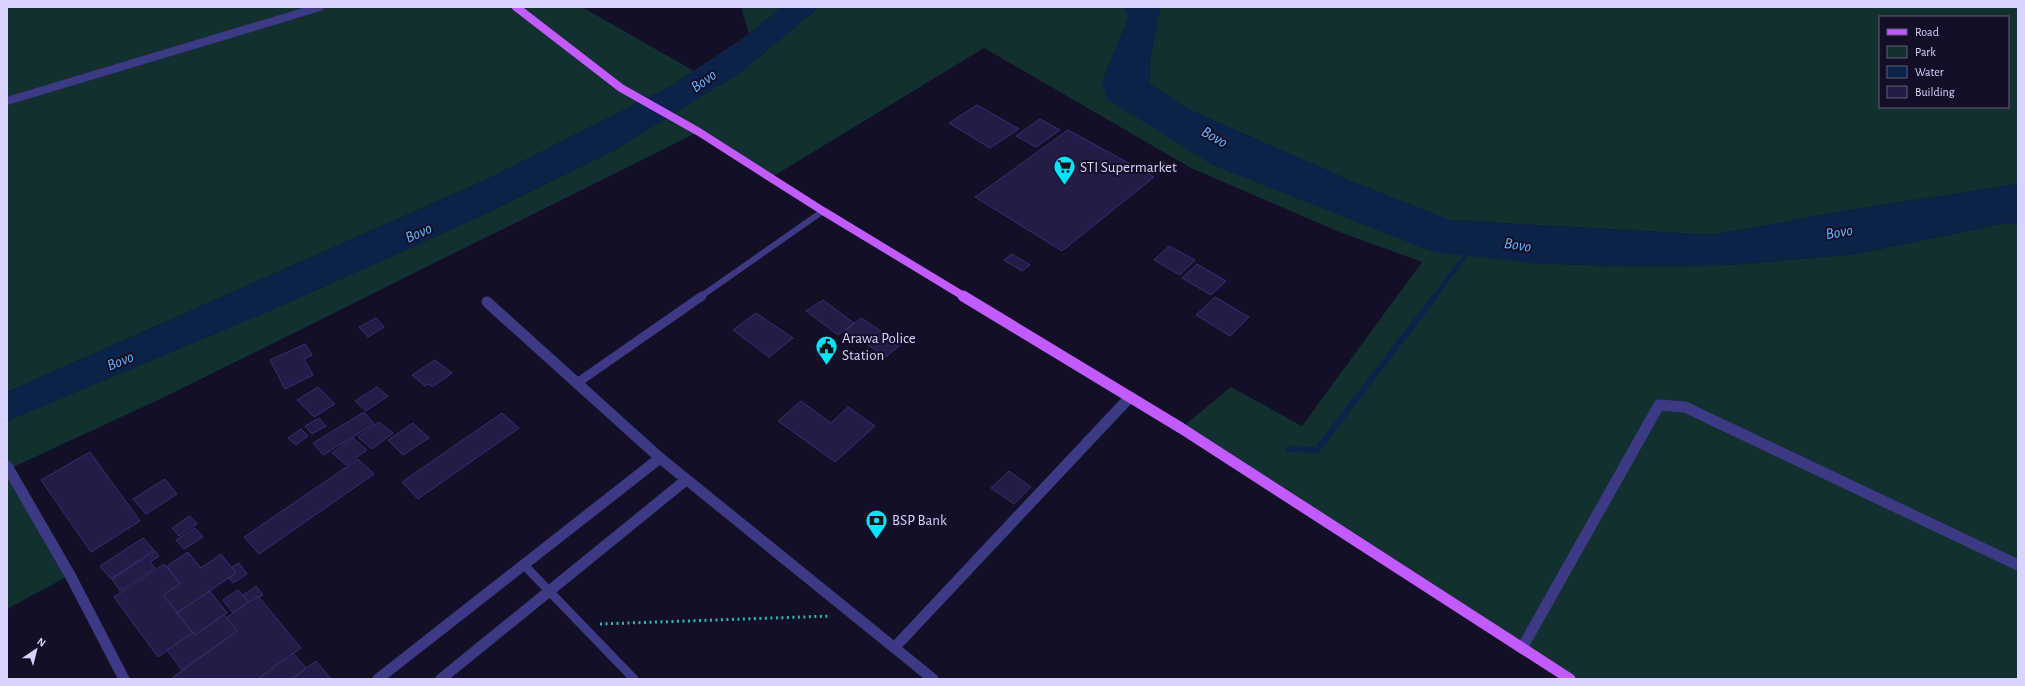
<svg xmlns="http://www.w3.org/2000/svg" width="2025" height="686" font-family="'Alegreya Sans',sans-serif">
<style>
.green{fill:#12302f;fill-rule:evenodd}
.water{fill:#0c2248}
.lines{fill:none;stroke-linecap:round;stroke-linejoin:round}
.stream-far1{stroke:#0c2248;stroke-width:4.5}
.stream{stroke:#0c2248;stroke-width:6}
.building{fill:#241b47;stroke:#3b2d73}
.path{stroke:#2fb8b0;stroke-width:3;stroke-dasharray:2 3.5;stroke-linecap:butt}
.service-far1{stroke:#3d3a85;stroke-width:6}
.service{stroke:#3d3a85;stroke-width:9}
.minor-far1{stroke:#3d3a85;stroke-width:8}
.minor{stroke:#3d3a85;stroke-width:11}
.primary-far1{stroke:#c25bff;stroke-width:8}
.primary{stroke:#c25bff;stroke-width:11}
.labels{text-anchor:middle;stroke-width:4;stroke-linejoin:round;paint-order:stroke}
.poi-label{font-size:15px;fill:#d9d4ff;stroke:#130f26;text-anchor:start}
.water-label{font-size:16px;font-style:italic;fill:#62b6ff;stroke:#130f26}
</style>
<rect width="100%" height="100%" fill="#130f26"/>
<g class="green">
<polygon points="7,7 582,7 694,71 671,86 490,178 7,392"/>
<polygon points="741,7 782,7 749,34"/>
<polygon points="819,7 1124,7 1129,17 1102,82 1211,164 1366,225 1532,263 1614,266 1730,265 1856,254 2001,224 2018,223 2018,679 1571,679 1181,428 1231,387 1302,426 1422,262 1337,231 1191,168 984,48 772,177 698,132 173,393 9,469 70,575 7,609 7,421 285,304 474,219 613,151 742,71"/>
<path d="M1160,7H2018V184L1850,210L1713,235L1449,220L1353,182L1190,110L1149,83L1151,55ZM1880,17H2008V107H1880Z"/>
</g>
<g class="water">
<polygon points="782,7 819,7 742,71 613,151 474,219 285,304 7,421 7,392 490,178 671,86 749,34"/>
<polygon points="1124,7 1160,7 1151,55 1149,83 1190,110 1353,182 1449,220 1713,235 1850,210 2018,184 2018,223 2001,224 1856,254 1730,265 1614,266 1532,263 1433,252 1211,164 1107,99 1102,82 1129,17"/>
</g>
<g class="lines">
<polyline class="stream-far1" points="1434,297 1469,251"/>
<polyline class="stream" points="1289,449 1317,450 1435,296"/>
</g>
<g class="building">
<polygon points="977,105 1019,129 990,148 949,123"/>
<polygon points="1040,119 1060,130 1036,147 1016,136"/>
<polygon points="1068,130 1154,177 1062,251 975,197"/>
<polygon points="1169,246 1195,260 1180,275 1154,260"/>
<polygon points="1012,254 1030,265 1022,271 1004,260"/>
<polygon points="1197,264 1226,281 1211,295 1182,278"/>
<polygon points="1215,297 1249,317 1230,336 1196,315"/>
<polygon points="823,300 854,323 838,335 806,311"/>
<polygon points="756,313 793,338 769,357 733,330"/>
<polygon points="376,318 384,327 368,337 359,327"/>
<polygon points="861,318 901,344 886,357 846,330"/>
<polygon points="305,344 312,355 304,359 313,375 285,389 270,360"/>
<polygon points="435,360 452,373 432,387 429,384 425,386 412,375"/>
<polygon points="318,387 335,404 314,417 297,400"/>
<polygon points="377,387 388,396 366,411 355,401"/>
<polygon points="801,401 831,423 848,407 875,426 835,462 778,421"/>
<polygon points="364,412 374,424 323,455 313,443"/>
<polygon points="502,413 519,428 418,499 402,482"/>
<polygon points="319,418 326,426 312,434 305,426"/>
<polygon points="379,422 393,433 372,449 358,437"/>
<polygon points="413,423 429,438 403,455 388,440"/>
<polygon points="301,429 308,436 296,445 288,438"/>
<polygon points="353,438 367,450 346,465 332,453"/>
<polygon points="90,452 140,521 91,552 41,480"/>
<polygon points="358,459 374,474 259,554 244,537"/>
<polygon points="1009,471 1031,487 1014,504 991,488"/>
<polygon points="165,479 177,494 146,514 133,499"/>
<polygon points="190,516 197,524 179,536 172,528"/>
<polygon points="195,528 203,537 184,549 176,540"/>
<polygon points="143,538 154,550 111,579 100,566"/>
<polygon points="155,551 159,556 150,562 155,568 120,591 112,579"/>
<polygon points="188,552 201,568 221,554 236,573 177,613 163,595 180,584 167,566"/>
<polygon points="239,563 247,574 233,583 229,578 236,573 232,567"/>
<polygon points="164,564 180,584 163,595 193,633 158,657 114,597"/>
<polygon points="256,586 263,595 259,597 258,596 249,602 243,595"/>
<polygon points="238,590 249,602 233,613 223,600"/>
<polygon points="210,591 227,613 195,635 177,613"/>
<polygon points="258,596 301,648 258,679 174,679 173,677 237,631 226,618"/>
<polygon points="224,615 237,631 182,670 167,650 193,633 195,635"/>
<polygon points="293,653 306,668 292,679 258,679"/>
<polygon points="316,661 331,679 292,679 306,668"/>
</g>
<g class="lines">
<polyline class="path" points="600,624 831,616"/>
<polyline class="service-far1" points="700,297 823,211"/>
<g class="service">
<polyline points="577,383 702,296"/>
<polyline points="524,565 634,679"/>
</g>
<polyline class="minor-far1" points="7,101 320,7"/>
<g class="minor">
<polyline points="487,302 660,458 933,679"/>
<polyline points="7,466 70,575 124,679"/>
<polyline points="895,647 1130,397"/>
<polyline points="1522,648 1659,405 1685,407 2018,565"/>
<polyline points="378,679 660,458"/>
<polyline points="441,679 686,480"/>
</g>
<polyline class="primary-far1" points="516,7 621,88 699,132 823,211 965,297"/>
<polyline class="primary" points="963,296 1181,428 1570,679"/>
</g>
<defs>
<symbol id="supermarket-pin" viewBox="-11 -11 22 30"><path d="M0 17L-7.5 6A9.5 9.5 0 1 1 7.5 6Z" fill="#00e5ff" stroke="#130f26"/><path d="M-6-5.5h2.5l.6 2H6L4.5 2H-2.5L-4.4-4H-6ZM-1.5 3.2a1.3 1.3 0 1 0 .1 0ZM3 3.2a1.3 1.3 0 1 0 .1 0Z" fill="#111"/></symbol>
<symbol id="civic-pin" viewBox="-11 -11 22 30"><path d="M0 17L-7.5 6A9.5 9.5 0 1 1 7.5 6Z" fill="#00e5ff" stroke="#130f26"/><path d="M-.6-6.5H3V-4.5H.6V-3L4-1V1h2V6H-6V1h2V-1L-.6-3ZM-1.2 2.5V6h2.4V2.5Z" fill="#111"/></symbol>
<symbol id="bank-pin" viewBox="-11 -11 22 30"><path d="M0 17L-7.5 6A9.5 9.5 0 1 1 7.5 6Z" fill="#00e5ff" stroke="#130f26"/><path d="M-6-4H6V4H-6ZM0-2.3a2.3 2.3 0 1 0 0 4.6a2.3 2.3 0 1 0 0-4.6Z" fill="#111"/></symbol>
</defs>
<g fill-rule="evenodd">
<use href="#supermarket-pin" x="1052" y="154" width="25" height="34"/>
<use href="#civic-pin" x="814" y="334" width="25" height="34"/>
<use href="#bank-pin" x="864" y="508" width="25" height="34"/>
</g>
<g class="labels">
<g class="poi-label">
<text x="1080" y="172">STI Supermarket</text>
<text x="842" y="343">Arawa Police<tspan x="842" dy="17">Station</tspan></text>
<text x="892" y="525">BSP Bank</text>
</g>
<g class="water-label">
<text transform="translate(703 80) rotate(-36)" y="6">Bovo</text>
<text transform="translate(1215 136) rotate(30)" y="6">Bovo</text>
<text transform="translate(1839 231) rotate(-10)" y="6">Bovo</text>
<text transform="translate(418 232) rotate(-24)" y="6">Bovo</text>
<text transform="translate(1518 244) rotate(9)" y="6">Bovo</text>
<text transform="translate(120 360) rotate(-22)" y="6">Bovo</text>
</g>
</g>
<rect width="2025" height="686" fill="none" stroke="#d9d4ff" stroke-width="16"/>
<rect x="1879" y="16" width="130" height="92" fill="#130f26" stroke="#625e7d"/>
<rect x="1887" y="29" width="20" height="6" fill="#c25bff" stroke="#625e7d"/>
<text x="1915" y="36" font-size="12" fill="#d9d4ff">Road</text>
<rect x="1887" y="46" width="20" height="12" fill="#12302f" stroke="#625e7d"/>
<text x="1915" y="56" font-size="12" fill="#d9d4ff">Park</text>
<rect x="1887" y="66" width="20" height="12" fill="#0c2248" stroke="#625e7d"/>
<text x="1915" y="76" font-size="12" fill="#d9d4ff">Water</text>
<rect x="1887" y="86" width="20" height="12" fill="#241b47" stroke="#625e7d"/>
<text x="1915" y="96" font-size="12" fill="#d9d4ff">Building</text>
<g transform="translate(36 650) rotate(35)" stroke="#130f26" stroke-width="3" paint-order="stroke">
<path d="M0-3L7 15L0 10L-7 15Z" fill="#d9d4ff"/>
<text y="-6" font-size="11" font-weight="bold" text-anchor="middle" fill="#d9d4ff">N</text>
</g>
</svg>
